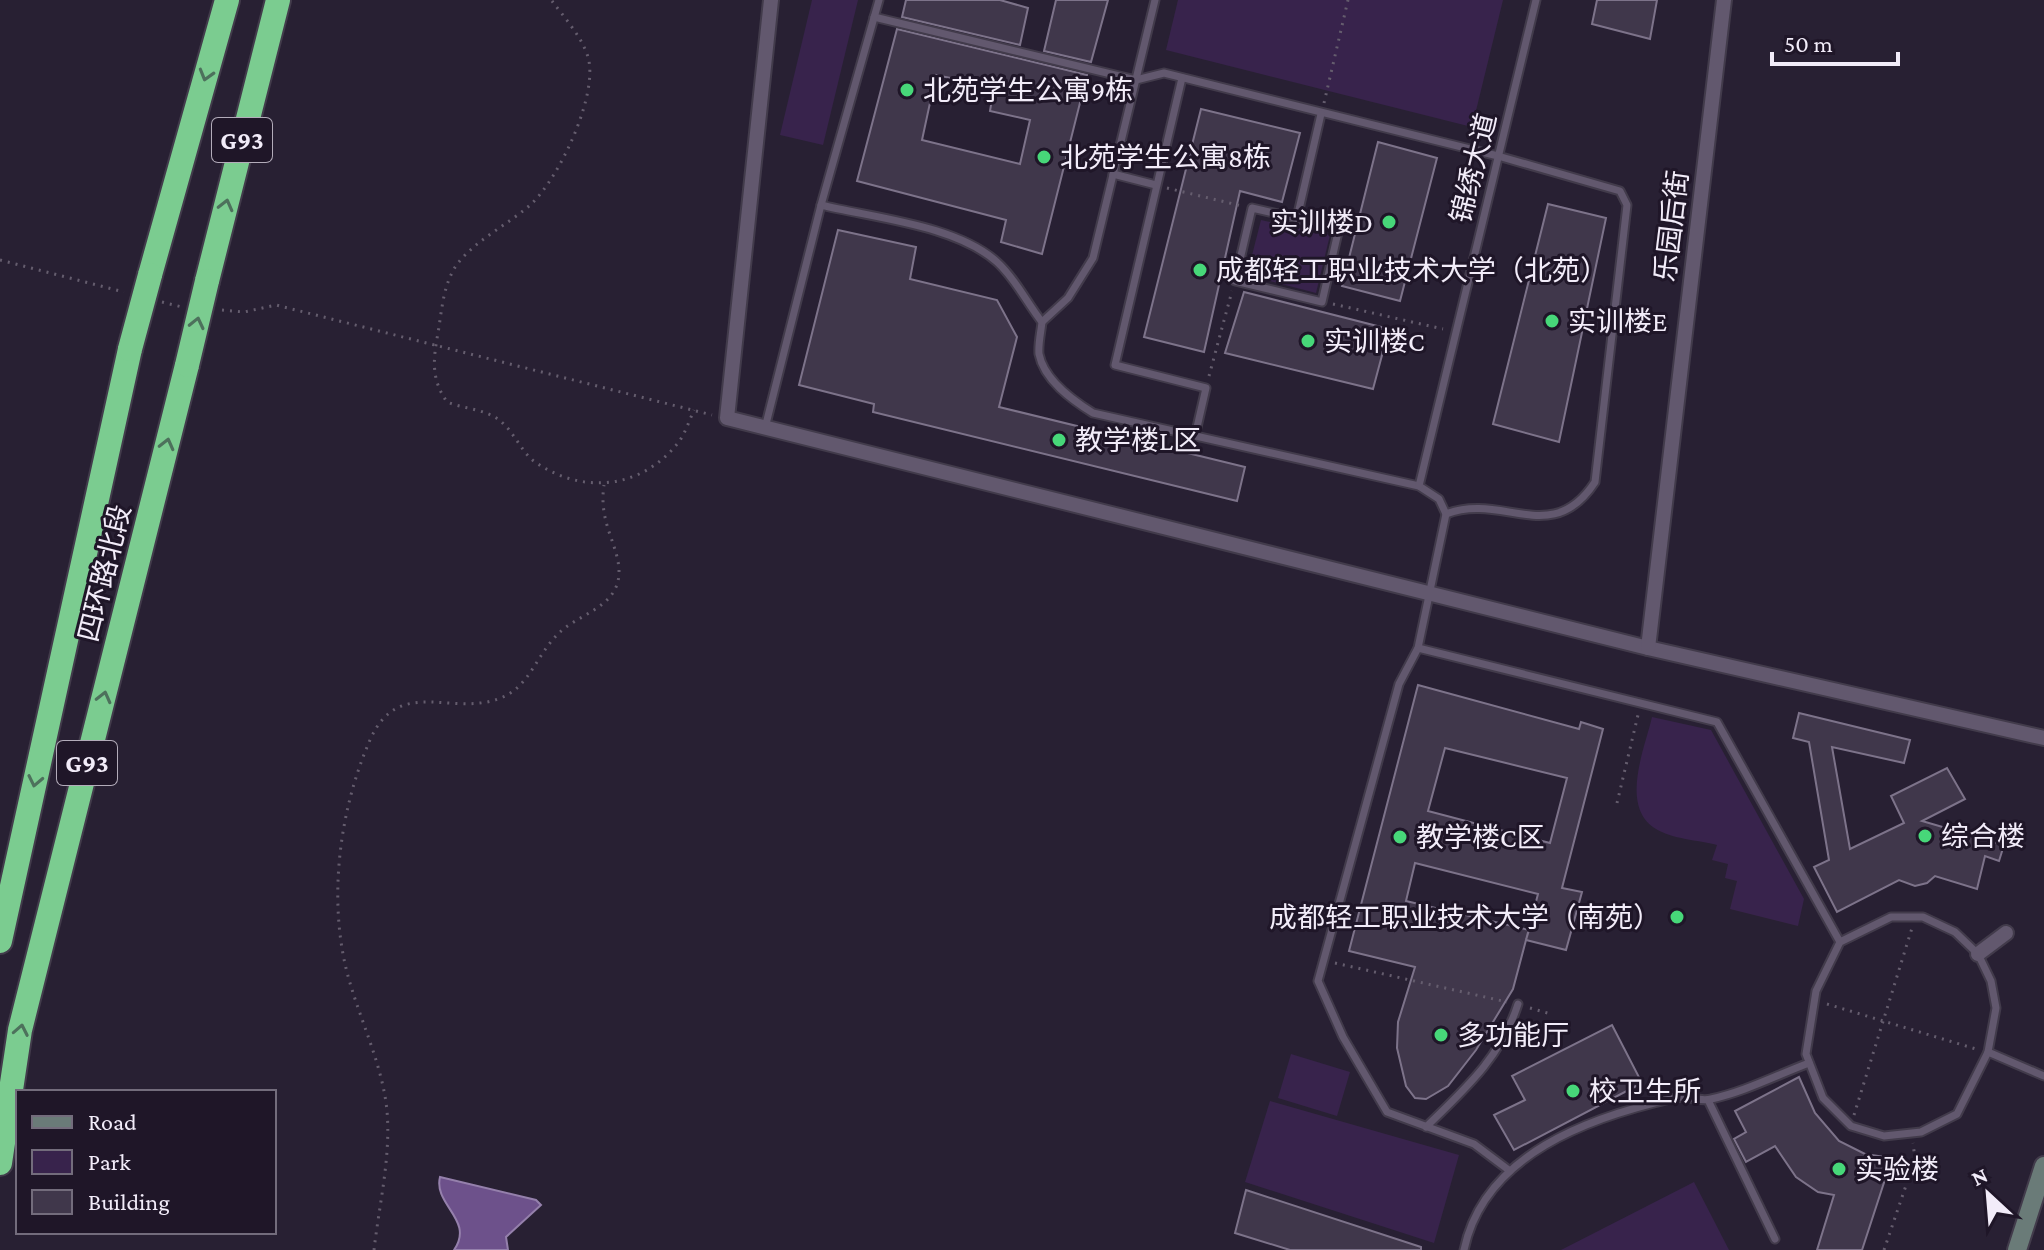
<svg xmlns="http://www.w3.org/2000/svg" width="2044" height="1250" font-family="'Crimson Pro','Noto Sans SC',serif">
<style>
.green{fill:#38234c}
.water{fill:#6d518b;stroke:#9580ac;stroke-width:2}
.building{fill:#40374b;stroke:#7d738a;stroke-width:2;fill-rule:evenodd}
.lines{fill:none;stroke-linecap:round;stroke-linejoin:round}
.lane-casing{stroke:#423b4b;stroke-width:11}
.street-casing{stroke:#423b4b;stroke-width:18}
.secondary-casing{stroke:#423b4b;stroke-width:22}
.highway-casing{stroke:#423b4b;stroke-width:28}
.path{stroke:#655d6e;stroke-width:3;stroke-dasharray:2 6;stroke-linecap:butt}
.lane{stroke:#62586e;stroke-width:7}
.street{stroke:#62586e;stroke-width:14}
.secondary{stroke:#6a7b78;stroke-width:18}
.highway{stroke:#7bcc90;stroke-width:24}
.highway-bridge-casing{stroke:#423b4b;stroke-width:28;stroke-linecap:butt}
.highway-bridge{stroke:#7bcc90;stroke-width:24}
.oneway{stroke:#4d715c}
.poi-dot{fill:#47d779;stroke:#1f1628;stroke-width:3}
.labels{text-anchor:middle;stroke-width:6;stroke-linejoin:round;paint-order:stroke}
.shield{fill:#1f1628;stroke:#b3acba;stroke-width:2}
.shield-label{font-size:26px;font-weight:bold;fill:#f2ecf9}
.poi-label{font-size:28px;fill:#f2ecf9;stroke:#1f1628;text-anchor:start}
.street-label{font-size:28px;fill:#f2ecf9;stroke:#1f1628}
</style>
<rect width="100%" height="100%" fill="#282033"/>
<g class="green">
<polygon points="812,0 858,0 823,145 780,135"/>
<polygon points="1178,0 1503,0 1472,127 1166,50"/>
<polygon points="1261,220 1330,235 1316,293 1247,275"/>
<path d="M1652,717L1711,730L1804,899L1798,926L1730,909L1737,881L1725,878L1728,864L1712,860L1717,845C1698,840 1672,839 1656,829C1619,807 1645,748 1652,717Z"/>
<polygon points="1291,1054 1350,1072 1337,1116 1278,1098"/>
<polygon points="1270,1101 1459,1155 1434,1243 1245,1182"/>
<polygon points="1694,1182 1729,1250 1561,1250"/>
</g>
<path class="water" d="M440,1177L536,1200L541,1205L506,1237L508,1250H454C475,1220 433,1205 440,1177Z"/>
<g class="building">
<polygon points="906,0 1000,0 1028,8 1020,45 902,17"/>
<polygon points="1056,0 1108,0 1091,62 1044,51"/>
<polygon points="1597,0 1657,0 1650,39 1592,24"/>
<path d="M897,29L1087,75L1042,254L1001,242L1006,220L857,181ZM936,75L994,87L990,111L1030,120L1020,164L922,140Z"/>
<polygon points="1201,109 1300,133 1282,202 1240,191 1204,352 1144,337"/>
<polygon points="1378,142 1437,158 1400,301 1342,286"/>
<polygon points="1548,204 1606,218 1559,442 1493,424"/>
<polygon points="838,230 916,247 910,279 997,300 1017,337 999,407 1245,467 1237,501 873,412 874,404 799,385"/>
<polygon points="1244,292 1389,329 1373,389 1225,353"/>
<path d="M1418,685L1579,729L1581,722L1603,729L1562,888L1582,892L1566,950L1526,940L1513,989L1476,1050L1448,1086L1426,1099L1415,1098L1406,1086L1397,1048L1398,1022L1415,967L1349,951ZM1445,748L1567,778L1550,843L1428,811ZM1415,863L1538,894L1526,940L1529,930L1406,901Z"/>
<polygon points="1799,713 1910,740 1904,763 1832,747 1850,849 1904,823 1891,796 1947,768 1965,799 1922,821 2004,845 1999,861 1985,856 1977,889 1935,876 1927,883 1915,886 1899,880 1837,912 1814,867 1829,860 1809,742 1793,738"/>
<polygon points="1612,1025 1642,1083 1514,1150 1494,1115 1525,1100 1512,1076"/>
<polygon points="1799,1077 1815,1113 1839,1141 1865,1154 1892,1158 1862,1250 1817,1250 1834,1195 1818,1192 1796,1177 1775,1146 1746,1162 1734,1139 1746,1132 1735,1111"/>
<polygon points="1246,1190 1421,1247 1421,1250 1290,1250 1235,1233"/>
</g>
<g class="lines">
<defs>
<g id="lane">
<path d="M874,17L1136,80L1164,73L1498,156L1620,191L1627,205L1595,482C1552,548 1503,492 1446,514"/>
<polyline points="1182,78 1115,365 1206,388 1195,436"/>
<polyline points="1113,174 1156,185"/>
<path d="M821,205C874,218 956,225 997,262C1015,278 1027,303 1042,322C1041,332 1038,344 1039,354C1044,380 1072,400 1093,413L1419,486L1439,499L1446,514L1418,648L1399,684L1318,981L1343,1037L1387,1112L1474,1144L1510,1171"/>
<polygon points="1252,208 1339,228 1322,302 1235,281"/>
<polyline points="1297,218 1321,114"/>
<polyline points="1042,322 1068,298 1093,258 1155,0"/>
<polyline points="765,428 821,205 879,0"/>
<polyline points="1419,486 1536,0"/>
<polyline points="1418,648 1717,722 1840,942"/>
<polygon points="1891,917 1923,917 1955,932 1978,954 1991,981 1996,1008 1988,1052 1957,1114 1921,1132 1884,1136 1851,1126 1823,1098 1806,1054 1816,991 1840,942"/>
<polyline points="1988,1052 2044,1076"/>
<polyline points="1708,1100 1775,1239"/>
<path d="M1426,1127C1465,1089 1501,1057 1518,1004"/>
<path d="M1464,1250C1484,1154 1590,1117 1675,1098C1687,1095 1699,1102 1711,1099C1744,1092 1777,1075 1809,1063"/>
</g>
<g id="street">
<polyline points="771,0 727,418 1648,648 2044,738"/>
<polyline points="1648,648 1724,0"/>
<polyline points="1978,954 2006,933"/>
</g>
<polyline id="secondary" points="2017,1250 2044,1166"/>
<g id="highway">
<polyline points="150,275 227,0"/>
<polyline points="207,281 278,0"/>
<polyline points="0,941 130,349"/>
<polyline points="0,1163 20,1030 187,365"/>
</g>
</defs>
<use href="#lane" class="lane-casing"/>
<use href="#street" class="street-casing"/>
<use href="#secondary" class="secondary-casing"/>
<use href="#highway" class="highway-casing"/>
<g class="path">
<path d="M552,1C564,17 582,37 588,57C599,95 558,181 529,206C507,225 476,240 458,263C443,283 442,310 438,333C433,360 431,379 447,402C464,409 485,409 499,420C514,431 521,452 535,462C583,495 641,489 678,443C685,434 689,421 694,410"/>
<polyline points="1324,103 1348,0"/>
<polyline points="1167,188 1242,206"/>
<polyline points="0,260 124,292"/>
<polyline points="162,302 182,307"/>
<polyline points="1333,304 1443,329"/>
<polyline points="222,310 244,312 276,305 712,415"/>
<polyline points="1209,376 1232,291"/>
<polyline points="1617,803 1638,715"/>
<polyline points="1335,963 1507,1002"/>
<polyline points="1827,1004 1976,1049"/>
<polyline points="1530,1008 1551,1014"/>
<polyline points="1854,1115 1912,928"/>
<path d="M374,1250C379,1206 391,1156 387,1111C383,1068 362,1024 350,983C327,907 338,813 370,740C399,674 454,719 503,697C529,686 537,655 557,635C576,614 617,609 619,574C620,546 598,524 604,485"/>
<polyline points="1884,1250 1915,1159 1913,1143"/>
</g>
<use href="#lane" class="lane"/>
<use href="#street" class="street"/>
<use href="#secondary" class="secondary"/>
<use href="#highway" class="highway"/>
<defs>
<g id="highway-bridge">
<polyline points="130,349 150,275"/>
<polyline points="187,365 207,281"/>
</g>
</defs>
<use href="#highway-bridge" class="highway-bridge-casing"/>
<use href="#highway-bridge" class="highway-bridge"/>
</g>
<defs><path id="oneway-chevron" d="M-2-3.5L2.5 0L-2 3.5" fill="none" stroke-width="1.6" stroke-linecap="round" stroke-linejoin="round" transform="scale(2)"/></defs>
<g class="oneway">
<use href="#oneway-chevron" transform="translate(206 75) rotate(106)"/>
<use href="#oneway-chevron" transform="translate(226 205) rotate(-76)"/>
<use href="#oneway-chevron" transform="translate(197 323) rotate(-77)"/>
<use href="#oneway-chevron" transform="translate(167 444) rotate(-76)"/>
<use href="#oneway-chevron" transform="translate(104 697) rotate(-76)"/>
<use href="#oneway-chevron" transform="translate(35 781) rotate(102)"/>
<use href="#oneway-chevron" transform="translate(21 1030) rotate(-79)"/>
</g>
<g class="poi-dot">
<circle cx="907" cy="90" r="8"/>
<circle cx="1044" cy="157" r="8"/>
<circle cx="1389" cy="222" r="8"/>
<circle cx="1200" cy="270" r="8"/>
<circle cx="1552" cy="321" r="8"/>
<circle cx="1308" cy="341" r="8"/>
<circle cx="1059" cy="440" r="8"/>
<circle cx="1925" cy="836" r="8"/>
<circle cx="1400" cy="837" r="8"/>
<circle cx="1677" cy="917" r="8"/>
<circle cx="1441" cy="1035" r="8"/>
<circle cx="1573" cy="1091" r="8"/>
<circle cx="1839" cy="1169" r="8"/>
</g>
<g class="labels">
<g class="shield">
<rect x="212" y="118" width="60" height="44" rx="6"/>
<rect x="57" y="741" width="60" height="44" rx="6"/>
</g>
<g class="shield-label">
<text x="242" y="149">G93</text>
<text x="87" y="772">G93</text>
</g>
<g class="poi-label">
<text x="923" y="100">北苑学生公寓9栋</text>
<text x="1060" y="167">北苑学生公寓8栋</text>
<text x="1373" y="232" text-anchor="end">实训楼D</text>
<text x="1216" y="280">成都轻工职业技术大学（北苑）</text>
<text x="1568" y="331">实训楼E</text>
<text x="1324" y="351">实训楼C</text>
<text x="1075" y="450">教学楼L区</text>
<text x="1941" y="846">综合楼</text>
<text x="1416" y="847">教学楼C区</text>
<text x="1661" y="927" text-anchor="end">成都轻工职业技术大学（南苑）</text>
<text x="1457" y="1045">多功能厅</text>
<text x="1589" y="1101">校卫生所</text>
<text x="1855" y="1179">实验楼</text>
</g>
<g class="street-label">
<text transform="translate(1473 168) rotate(-76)" y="10">锦绣大道</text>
<text transform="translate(1671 226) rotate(-83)" y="10">乐园后街</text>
<text transform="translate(104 573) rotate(-76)" y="10">四环路北段</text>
</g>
</g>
<rect x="16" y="1090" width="260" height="144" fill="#1f1628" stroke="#736c7c" stroke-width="2"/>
<rect x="32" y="1116" width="40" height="12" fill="#6a7b78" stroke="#736c7c" stroke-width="2"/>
<text x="88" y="1130" font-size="24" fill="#f2ecf9">Road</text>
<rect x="32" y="1150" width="40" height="24" fill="#38234c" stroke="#736c7c" stroke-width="2"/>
<text x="88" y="1170" font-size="24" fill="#f2ecf9">Park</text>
<rect x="32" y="1190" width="40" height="24" fill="#40374b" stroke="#736c7c" stroke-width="2"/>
<text x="88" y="1210" font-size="24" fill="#f2ecf9">Building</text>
<g transform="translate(1988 1194) rotate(334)" stroke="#1f1628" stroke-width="6" paint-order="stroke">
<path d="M0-6L14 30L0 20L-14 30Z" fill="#f2ecf9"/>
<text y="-12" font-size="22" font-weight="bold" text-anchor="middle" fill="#f2ecf9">N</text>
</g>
<path d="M1772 52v12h126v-12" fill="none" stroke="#f2ecf9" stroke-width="4"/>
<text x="1784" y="52" font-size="24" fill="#f2ecf9" stroke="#1f1628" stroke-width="6" paint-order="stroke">50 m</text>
</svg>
